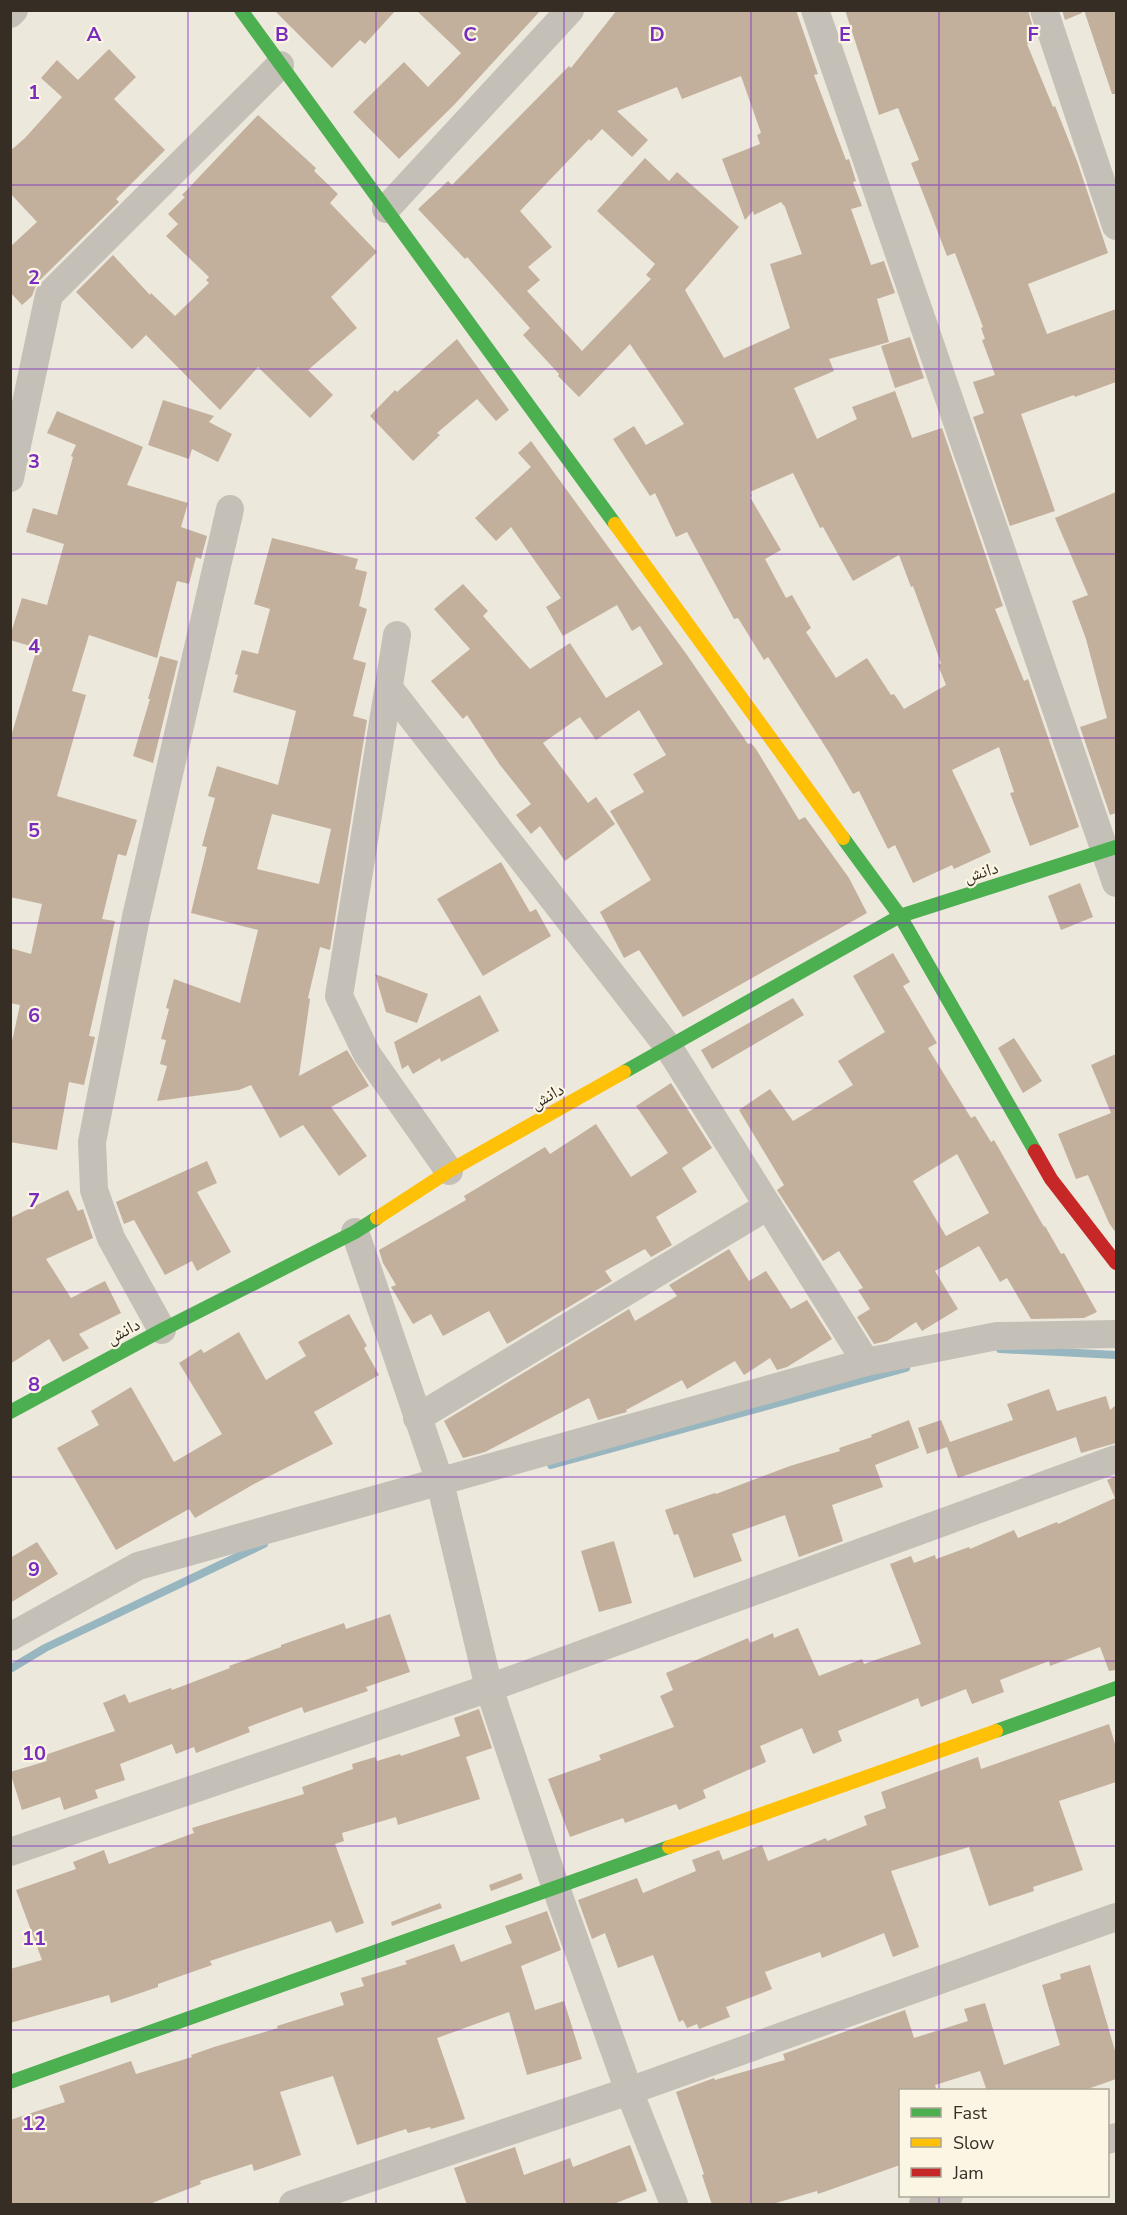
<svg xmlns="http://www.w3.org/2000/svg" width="1127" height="2215" font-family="'Nunito Sans','Noto Naskh Arabic',sans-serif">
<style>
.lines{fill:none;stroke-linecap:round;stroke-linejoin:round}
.stream{stroke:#98b6bf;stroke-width:8}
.building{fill:#c2b09c;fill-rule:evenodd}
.street{stroke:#c5c0b7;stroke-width:28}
.fast{stroke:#4caf50;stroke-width:14}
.slow{stroke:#ffc107;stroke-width:14}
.jam{stroke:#c62828;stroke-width:14}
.grid{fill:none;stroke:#7b2cbf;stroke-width:1.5;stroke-opacity:0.55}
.labels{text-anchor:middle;stroke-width:4.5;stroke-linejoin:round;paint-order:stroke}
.street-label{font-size:18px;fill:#362e25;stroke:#fbf5e3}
.grid-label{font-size:20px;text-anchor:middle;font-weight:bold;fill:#7b2cbf;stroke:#fbf5e3;stroke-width:4.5;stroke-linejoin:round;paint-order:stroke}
</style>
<rect width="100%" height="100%" fill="#ede8dc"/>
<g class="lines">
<g class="stream">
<polyline points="1000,1349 1116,1355"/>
<polyline points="551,1465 906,1368"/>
<polyline points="10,1669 45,1648 264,1544"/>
</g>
</g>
<g class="building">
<polygon points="274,10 396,10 365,44 360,40 332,68"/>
<polygon points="416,10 541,10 454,105 399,159 353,112 404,62 428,87 461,53"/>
<path d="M617,10H796L818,74L814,75L846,160L849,159L856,181L853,182L862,206L851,209L871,265L884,261L895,293L877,299L889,342L829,359L834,371L794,388L817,439L857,419L852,407L895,391L912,438L942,428L1003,606L995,609L1024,681L1028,679L1079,827L1030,846L1010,793L1014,792L999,747L952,770L991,852L954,869L952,865L913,883L895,845L888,849L859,791L853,794L830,754L768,657L764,660L738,618L734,619L687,532L676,537L655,493L650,496L613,439L634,426L646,445L684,424L630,344L579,397L558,376L559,374L523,335L530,328L467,257L465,259L418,209L448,181L452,185L569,66L571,68ZM741,76L761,133L757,135L760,144L722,159L745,220L753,211L754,215L781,202L785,207L802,254L770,264L790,328L724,358L685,290L739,227L677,172L669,181L645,158L597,211L655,264L646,275L651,279L582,351L527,291L540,280L528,267L552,247L520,211L589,139L591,141L602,129L632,157L648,140L617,111L677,87L682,99ZM793,473L820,528L823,527L853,581L899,555L911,587L913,586L941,663L938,665L946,685L904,709L894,694L891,695L867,658L836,678L806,632L811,628L792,595L786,598L765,559L781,550L750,497L752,496L750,492Z"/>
<polygon points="845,10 1028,10 1034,31 1031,32 1034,41 1027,44 1053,107 1055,106 1077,161 1108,253 1028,284 1047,334 1116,309 1116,382 1075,397 1074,395 1021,414 1055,511 1010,526 973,417 984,413 973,382 995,375 982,340 985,339 981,328 983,327 955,253 947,256 926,201 911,163 919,160 898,108 879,115"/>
<polygon points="1062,10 1082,10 1082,13 1065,20"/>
<polygon points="1084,10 1116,10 1116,94 1112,94"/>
<polygon points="109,49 136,77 114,99 165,150 116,199 119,202 37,283 32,296 22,305 10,292 10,247 37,222 10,193 10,151 25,138 62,97 41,78 57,60 78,80"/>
<polygon points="258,115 316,168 314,171 338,194 330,203 377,252 331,297 357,328 308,370 333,395 310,418 258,367 220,410 146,335 132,349 76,292 113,255 150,295 151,293 175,316 209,283 206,280 209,277 166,236 178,224 168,214 185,197 182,195"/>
<polygon points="910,337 924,378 895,388 881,346"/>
<polygon points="457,339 509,410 496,421 477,399 437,433 440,435 413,461 370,416 395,390 397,392"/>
<polygon points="163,400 214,416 209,422 232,434 218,462 192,449 189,459 148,445"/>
<polygon points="57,411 143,447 127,485 188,503 181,527 207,536 201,559 196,557 189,584 177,581 157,658 89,635 72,691 86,695 57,796 137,820 126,856 118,854 102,919 115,921 89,1036 95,1037 84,1085 69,1082 57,1150 10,1142 10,1050 20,1005 10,1003 10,948 31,954 42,904 10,897 10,740 37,648 10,640 10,636 22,598 47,605 64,544 26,532 33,508 57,515 73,457 71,456 76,445 47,433"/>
<polygon points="531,441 687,655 748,744 751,743 756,749 799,820 805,817 849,878 867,913 683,1017 639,950 624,958 600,912 651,880 610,811 644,792 633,774 666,755 639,710 596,740 580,717 543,743 588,803 596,797 615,824 565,861 540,826 531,834 516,815 531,804 500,765 467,715 463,719 431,681 470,649 434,609 463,584 488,611 483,616 530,669 570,643 606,698 663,664 640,626 632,631 617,605 563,636 546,607 561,598 511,527 496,541 475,518 531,467 518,453"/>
<polygon points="1116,492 1116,813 1110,815 1080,727 1107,718 1086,639 1072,601 1088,595 1055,518"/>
<path d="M272,538L358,559L355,569L367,572L359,606L367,609L353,659L366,663L353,716L367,720L330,950L320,947L308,998L310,999L299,1076L347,1050L369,1086L331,1107L367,1156L339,1176L303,1125L280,1138L251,1085L239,1090L157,1101L167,1066L160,1064L166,1040L161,1039L169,1009L166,1008L174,979L240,1003L258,930L191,913L207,847L202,846L215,798L208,796L217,766L278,785L296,711L233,692L238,675L235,674L242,650L258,654L270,609L254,604ZM272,814L331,829L319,884L257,869Z"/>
<polygon points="160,656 178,661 153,763 133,756 150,699 148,699"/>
<polygon points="501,862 530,912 536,909 551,936 483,976 437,899"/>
<polygon points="1080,883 1093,917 1061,930 1048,896"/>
<path d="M893,953L910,982L903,986L937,1043L928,1048L971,1118L975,1116L991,1142L994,1140L1044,1227L1045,1226L1061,1254L1064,1253L1097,1312L1084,1318L1031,1319L1007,1278L1000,1282L979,1246L935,1271L958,1309L922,1331L916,1322L887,1341L874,1344L857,1317L870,1309L858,1290L863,1288L839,1251L823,1261L777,1190L784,1185L739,1110L770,1089L793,1121L853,1085L838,1061L885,1032L853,976ZM957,1154L989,1213L946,1236L913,1181Z"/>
<polygon points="375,974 428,994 417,1023 386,1012"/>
<polygon points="480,995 499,1031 441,1062 440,1058 413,1074 408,1065 402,1069 394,1042"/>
<polygon points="793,998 804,1015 712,1069 701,1050"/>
<polygon points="1014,1038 1042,1081 1023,1093 998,1048"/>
<polygon points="1116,1054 1116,1233 1109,1223 1088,1175 1076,1179 1058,1134 1111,1113 1091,1065"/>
<polygon points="671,1083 712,1148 682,1168 697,1192 656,1217 672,1245 651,1257 645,1249 605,1271 612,1281 507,1344 489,1311 443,1336 431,1314 413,1324 391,1287 396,1285 383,1263 379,1250 466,1200 464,1196 545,1147 550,1154 596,1124 631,1177 668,1153 636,1106"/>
<polygon points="207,1161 217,1183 197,1192 231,1252 197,1271 192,1261 165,1275 134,1220 124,1224 116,1202"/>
<polygon points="68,1190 78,1211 83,1209 93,1238 46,1259 71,1298 105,1281 121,1313 79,1334 89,1348 63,1362 49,1339 10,1364 10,1218"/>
<polygon points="729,1249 749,1281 766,1271 791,1309 807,1300 832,1339 787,1367 777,1370 770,1358 744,1375 735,1361 687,1389 682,1380 626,1410 627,1412 598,1420 589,1398 485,1452 463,1458 444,1421 629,1309 635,1321 677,1296 669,1285"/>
<polygon points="349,1314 367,1346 364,1348 379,1375 314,1412 333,1444 254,1484 195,1518 189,1509 116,1550 57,1448 99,1425 91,1411 131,1387 174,1462 222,1434 179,1363 201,1349 204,1353 239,1332 266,1380 306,1356 298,1342"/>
<polygon points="1049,1389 1057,1411 1106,1396 1110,1410 1116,1405 1116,1443 1081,1453 1076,1437 958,1478 947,1447 927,1454 918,1428 941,1420 950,1442 1013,1420 1007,1404"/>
<polygon points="909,1420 919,1448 875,1465 883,1487 832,1505 843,1541 799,1557 785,1515 732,1534 742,1561 694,1578 678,1534 674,1535 665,1510 715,1493 716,1494 790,1466 840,1451 839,1448 872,1437 871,1435"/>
<polygon points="1116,1476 1116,1670 1109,1671 1100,1647 1050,1666 1049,1661 1000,1680 1004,1692 972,1704 966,1689 921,1707 918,1698 838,1731 842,1741 813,1754 802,1728 760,1746 766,1762 703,1790 706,1798 679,1810 676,1804 625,1823 623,1818 570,1837 548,1779 601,1760 599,1755 674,1727 660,1696 673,1690 666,1673 748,1638 750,1643 773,1633 774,1638 798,1628 819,1676 862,1659 864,1664 921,1644 890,1564 911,1556 914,1563 935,1555 936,1559 969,1547 970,1549 1014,1530 1018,1538 1057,1522 1058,1524 1115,1498 1107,1480"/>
<polygon points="614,1541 632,1603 599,1612 581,1551"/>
<polygon points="37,1542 58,1574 10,1603 10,1558"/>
<polygon points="390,1614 410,1672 366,1687 368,1691 304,1713 302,1707 248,1727 250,1732 196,1753 194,1747 176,1754 172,1744 120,1764 125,1780 95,1790 98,1798 64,1810 60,1797 22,1810 10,1772 47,1761 45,1755 115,1731 103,1703 125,1694 129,1703 171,1688 172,1690 230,1668 229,1666 281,1647 281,1645 344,1623 346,1629"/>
<polygon points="479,1709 492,1748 466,1757 480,1799 398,1825 396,1817 342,1833 344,1841 335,1844 364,1923 336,1933 331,1921 210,1961 212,1965 158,1984 158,1987 111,2003 109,1995 10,2023 10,1969 42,1960 16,1890 76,1869 73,1862 104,1850 109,1864 194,1833 192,1828 304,1794 302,1787 353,1769 352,1764 375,1757 377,1761 400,1754 401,1756 460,1736 454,1718"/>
<polygon points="1109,1724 1116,1747 1116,1782 1059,1801 1083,1870 1033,1887 1034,1891 989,1906 969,1847 891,1871 919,1947 893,1957 884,1933 822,1958 820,1952 765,1972 772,1989 726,2007 730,2017 699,2029 697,2024 687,2028 683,2020 679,2022 653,1955 618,1968 605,1933 592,1939 578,1900 637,1878 643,1893 696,1871 692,1860 719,1850 723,1860 762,1845 768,1861 826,1838 827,1841 867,1825 864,1816 886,1808 881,1792 978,1757 981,1769"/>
<polygon points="521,1873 523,1879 491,1891 489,1885"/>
<polygon points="440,1903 442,1908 392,1926 391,1922"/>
<polygon points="547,1911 561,1950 521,1966 535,2010 564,2001 582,2059 527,2075 509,2012 437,2038 465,2119 431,2129 430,2127 408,2133 406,2129 357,2145 333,2076 280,2092 301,2155 254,2171 252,2164 200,2181 201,2184 147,2205 10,2205 10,2120 65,2102 59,2086 131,2061 136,2074 192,2057 191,2055 214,2047 278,2028 277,2026 344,2005 340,1993 364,1986 361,1978 407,1964 405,1961 454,1944 461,1962 512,1943 505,1926"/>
<polygon points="1090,1965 1116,2054 1116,2079 1082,2091 987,2091 980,2071 935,2085 937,2091 900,2091 900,2165 818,2194 817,2191 769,2205 712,2205 702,2175 704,2174 676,2092 714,2078 715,2080 785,2060 783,2054 905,2010 914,2038 968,2021 964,2009 985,2003 1004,2065 1060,2045 1042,1985 1061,1979 1060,1974"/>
<polygon points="630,2145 647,2191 611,2205 467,2205 454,2168 515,2147 524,2175 570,2158 573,2167"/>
</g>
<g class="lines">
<g class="street">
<polyline points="815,10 1116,883"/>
<polyline points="1044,10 1116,226"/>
<polyline points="10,14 14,10"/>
<polyline points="386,209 570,10"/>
<polyline points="10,478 49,295 280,65"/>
<polyline points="397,635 339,996 367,1054 449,1171"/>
<polyline points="389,688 669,1048 866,1362"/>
<polyline points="355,1232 440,1482 489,1688 556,1888 629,2091 674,2204"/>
<polyline points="162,1330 111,1238 94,1190 92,1142 136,917 230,509"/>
<polyline points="417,1418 768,1206"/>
<polyline points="10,1637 138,1566 866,1362 997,1336 1116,1334"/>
<polyline points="10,1852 489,1688 1116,1459"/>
<polyline points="1108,2140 1116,2137"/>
<polyline points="293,2204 629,2091 1116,1917"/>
<polyline points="923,2204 949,2196"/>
</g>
<g class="fast">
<polyline points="241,10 615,524"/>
<polyline points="843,838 900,916 1035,1151"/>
<polyline points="624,1072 900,916 1116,847"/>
<polyline points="10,1412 162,1330 355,1232 377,1218"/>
<polyline points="996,1731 1116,1688"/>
<polyline points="10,2082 669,1847"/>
</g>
<g class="slow">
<polyline points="615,524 843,838"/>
<polyline points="377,1218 449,1171 624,1072"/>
<polyline points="669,1847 996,1731"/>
</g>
<polyline class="jam" points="1035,1151 1051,1179 1116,1263"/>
</g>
<path class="grid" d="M188,10V2204M376,10V2204M564,10V2204M751,10V2204M939,10V2090M10,185H1116M10,369H1116M10,554H1116M10,738H1116M10,923H1116M10,1108H1116M10,1292H1116M10,1477H1116M10,1661H1116M10,1846H1116M10,2030H1116M939,2196V2204"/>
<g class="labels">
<g class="street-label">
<text transform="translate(981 872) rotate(-17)" y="6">دانش</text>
<text transform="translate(547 1096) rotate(-29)" y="6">دانش</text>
<text transform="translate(123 1331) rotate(-28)" y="6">دانش</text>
</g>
</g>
<g class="grid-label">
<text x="94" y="41">A</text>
<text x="282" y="41">B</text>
<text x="470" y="41">C</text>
<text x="657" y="41">D</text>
<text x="845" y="41">E</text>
<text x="1033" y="41">F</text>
<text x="34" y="99">1</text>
<text x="34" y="284">2</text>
<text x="34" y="468">3</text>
<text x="34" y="653">4</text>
<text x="34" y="837">5</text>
<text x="34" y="1022">6</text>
<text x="34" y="1207">7</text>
<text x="34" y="1391">8</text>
<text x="34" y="1576">9</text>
<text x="34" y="1760">10</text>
<text x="34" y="1945">11</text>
<text x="34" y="2130">12</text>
</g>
<rect width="1127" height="2215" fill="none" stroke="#362e25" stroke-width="24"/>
<rect x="899" y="2089" width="210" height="108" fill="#fbf5e3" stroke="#aca597" stroke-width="1.5"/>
<rect x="911" y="2108" width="30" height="9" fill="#4caf50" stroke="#aca597" stroke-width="1.5"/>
<text x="953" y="2119" font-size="18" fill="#362e25">Fast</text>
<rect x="911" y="2138" width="30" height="9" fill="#ffc107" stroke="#aca597" stroke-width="1.5"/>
<text x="953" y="2149" font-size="18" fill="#362e25">Slow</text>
<rect x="911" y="2168" width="30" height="9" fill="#c62828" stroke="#aca597" stroke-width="1.5"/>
<text x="953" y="2179" font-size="18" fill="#362e25">Jam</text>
</svg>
